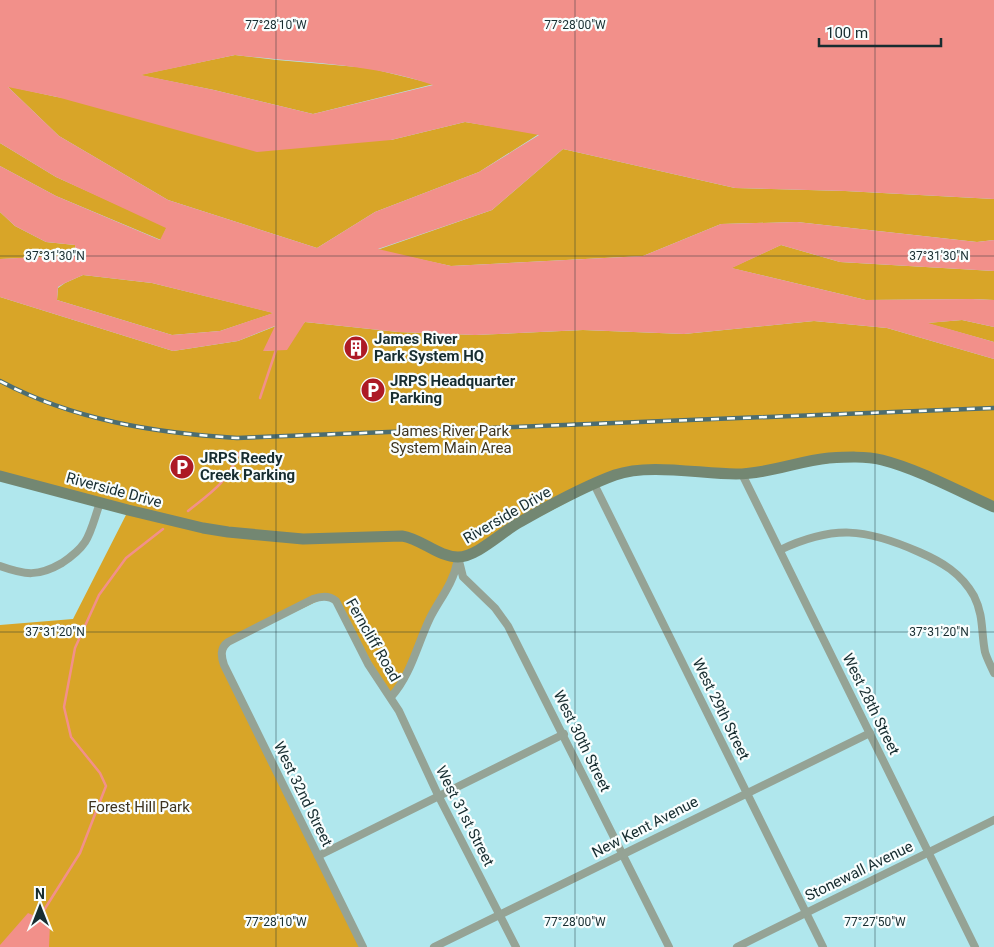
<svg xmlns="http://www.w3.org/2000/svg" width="994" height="947" font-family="Roboto,sans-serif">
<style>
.green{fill:#d8a528}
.water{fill:#f2908a;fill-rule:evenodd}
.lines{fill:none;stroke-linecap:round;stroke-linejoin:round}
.stream{stroke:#f2908a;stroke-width:2.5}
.street{stroke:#95a395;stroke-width:8}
.secondary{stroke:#738772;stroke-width:11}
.rail-casing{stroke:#4c6d71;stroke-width:4.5}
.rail{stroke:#f9fefe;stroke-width:2.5;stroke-dasharray:8;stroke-linecap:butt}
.ticks{fill:none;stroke:#172d30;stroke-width:1;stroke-opacity:0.45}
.labels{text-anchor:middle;stroke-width:4.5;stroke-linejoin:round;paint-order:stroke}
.poi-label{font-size:15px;font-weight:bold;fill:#172d30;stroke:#f9fefe;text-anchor:start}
.park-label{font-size:15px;fill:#3e3420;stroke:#f9fefe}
.street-label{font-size:15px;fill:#172d30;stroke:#f9fefe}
.ticks-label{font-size:12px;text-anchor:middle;fill:#172d30;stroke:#f9fefe;stroke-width:4.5;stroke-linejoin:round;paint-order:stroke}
</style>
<rect width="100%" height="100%" fill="#b0e7ed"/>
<g class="green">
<polygon points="235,55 277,60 369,68 434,84 313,114 214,90 139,75"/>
<polygon points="7,86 57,97 391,140 465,122 539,134 479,172 375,212 317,248 168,200 59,136"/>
<polygon points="0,143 56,177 167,227 161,240 56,196 0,166"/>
<polygon points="563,149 735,188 845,191 994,199 994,240 977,242 797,222 721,224 643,256 451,266 377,250 492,210"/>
<polygon points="0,212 15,226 46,242 75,245 76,256 0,259"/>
<polygon points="781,245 840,262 994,271 994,300 972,299 866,300 731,268"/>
<polygon points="83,275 152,283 274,313 220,331 172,335 57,300 58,288 65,283"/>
<polygon points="0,297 173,351 238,341 276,326 264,351 276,350 305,322 398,332 475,335 583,330 684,334 814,321 887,328 994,359 994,507 870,458 764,471 625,472 462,557 391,697 338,604 326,597 228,644 222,653 362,947 0,947 0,625 73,619 128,511 0,476"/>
<polygon points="962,320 994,327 994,342 926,323"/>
</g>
<g class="water">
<path d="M0,0H994V199L845,191L735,188L563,149L492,210L378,249L451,266L643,256L721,224L797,222L977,242L994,240V271L840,262L781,245L732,268L866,300L972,299L994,300V327L962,320L928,323L994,342V359L887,328L814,321L684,334L583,330L475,335L398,332L305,322L287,350L263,351L275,326L238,341L173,351L0,297V259L76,255L75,245L46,242L15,226L0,212V166L56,196L160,240L166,228L56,177L0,143ZM235,55C301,63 370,63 433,85L313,114L214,90L141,75ZM8,87L57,97L257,152L391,140L465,122L539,135L479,172L375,212L317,248L168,200L59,136ZM83,275L152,283L273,313L220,331L172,335L57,300L58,287L65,283Z"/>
<polygon points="28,913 50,923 49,947 0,947 0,945"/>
</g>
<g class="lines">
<g class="stream">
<polyline points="260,398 276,350"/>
<path d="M188,511C212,492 227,483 239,453"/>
<polyline points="39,918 80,853 106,786 100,773 71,737 64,707 75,648 99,595 126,558 163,529"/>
</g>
<g class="street">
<polyline points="742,474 975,947"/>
<polyline points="594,484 823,947"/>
<path d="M780,550C833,525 865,528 919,552C942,562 961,573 974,596C984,616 981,632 985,652C987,659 991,666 994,673"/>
<polyline points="458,557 463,577 495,608 508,626 669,947"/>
<path d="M0,566C25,575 38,577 62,563C71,557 79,551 85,542C92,531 95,516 100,503"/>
<path d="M391,697C411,675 417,645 430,618C439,600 453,584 457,563"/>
<polyline points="318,856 564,734"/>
<path d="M363,947L224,665C221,656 220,648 228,642L313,599C321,596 329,595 336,601L368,664L399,711L438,795L516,947"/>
<polyline points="434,947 870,733"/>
<polyline points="737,947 994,820"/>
</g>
<path class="secondary" d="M0,476L128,510L203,528L228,532L303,539L402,536C422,539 438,557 458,557C477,557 503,531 520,522C548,506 585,486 615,475C649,463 700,474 736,474C768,474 798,461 829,458C847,457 865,456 882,460C918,469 960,492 994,507"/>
<defs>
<path id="rail" d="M0,381C73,420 155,433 237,438L994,408"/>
</defs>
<use href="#rail" class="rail-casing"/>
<use href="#rail" class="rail"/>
</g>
<path class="ticks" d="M276,0V947M575,0V947M875,0V947M0,256H994M0,632H994"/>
<defs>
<symbol id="building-disc" viewBox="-11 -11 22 22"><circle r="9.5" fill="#ad1a25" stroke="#f9fefe"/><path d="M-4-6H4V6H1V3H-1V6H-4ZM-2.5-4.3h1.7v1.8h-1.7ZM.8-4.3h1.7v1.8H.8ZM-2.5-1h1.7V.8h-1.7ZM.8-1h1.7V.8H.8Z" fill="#fff"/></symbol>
<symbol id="parking-disc" viewBox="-11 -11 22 22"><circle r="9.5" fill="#ad1a25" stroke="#f9fefe"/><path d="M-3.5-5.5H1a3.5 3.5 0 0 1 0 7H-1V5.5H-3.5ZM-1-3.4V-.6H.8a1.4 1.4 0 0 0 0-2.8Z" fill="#fff"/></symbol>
</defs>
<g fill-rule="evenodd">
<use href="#building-disc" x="342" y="334" width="28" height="28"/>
<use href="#parking-disc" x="359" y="376" width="28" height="28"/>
<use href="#parking-disc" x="168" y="453" width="28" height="28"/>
</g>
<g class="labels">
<g class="poi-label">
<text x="374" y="344">James River<tspan x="374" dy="17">Park System HQ</tspan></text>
<text x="390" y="386">JRPS Headquarter<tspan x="390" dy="17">Parking</tspan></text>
<text x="200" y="463">JRPS Reedy<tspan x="200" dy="17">Creek Parking</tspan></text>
</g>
<g class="park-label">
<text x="451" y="436">James River Park<tspan x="451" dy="17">System Main Area</tspan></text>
<text x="139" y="812">Forest Hill Park</text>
</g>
<g class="street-label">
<text transform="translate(114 490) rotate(15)" y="5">Riverside Drive</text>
<text transform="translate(507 515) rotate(-30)" y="5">Riverside Drive</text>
<text transform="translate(373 640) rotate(60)" y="5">Ferncliff Road</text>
<text transform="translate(871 704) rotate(64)" y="5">West 28th Street</text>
<text transform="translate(721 709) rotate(64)" y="5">West 29th Street</text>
<text transform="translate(582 741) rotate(64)" y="5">West 30th Street</text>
<text transform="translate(303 794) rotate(64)" y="5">West 32nd Street</text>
<text transform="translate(465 816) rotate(63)" y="5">West 31st Street</text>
<text transform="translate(645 827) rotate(-27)" y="5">New Kent Avenue</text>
<text transform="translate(859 871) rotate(-26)" y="5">Stonewall Avenue</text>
</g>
</g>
<g class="ticks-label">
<text x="276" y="29">77°28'10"W</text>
<text x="575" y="29">77°28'00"W</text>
<text x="55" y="260">37°31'30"N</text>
<text x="939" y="260">37°31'30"N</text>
<text x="55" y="636">37°31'20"N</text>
<text x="939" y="636">37°31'20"N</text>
<text x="276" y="926">77°28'10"W</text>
<text x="575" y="926">77°28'00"W</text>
<text x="875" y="926">77°27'50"W</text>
</g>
<g transform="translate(40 907)" stroke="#f9fefe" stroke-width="4" paint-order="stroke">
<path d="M0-4L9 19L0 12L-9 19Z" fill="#172d30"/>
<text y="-8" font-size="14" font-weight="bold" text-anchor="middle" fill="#172d30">N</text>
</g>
<path d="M819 38v8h122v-8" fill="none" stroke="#172d30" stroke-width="2.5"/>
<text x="826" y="38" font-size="15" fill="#172d30" stroke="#f9fefe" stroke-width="4" paint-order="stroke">100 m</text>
</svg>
